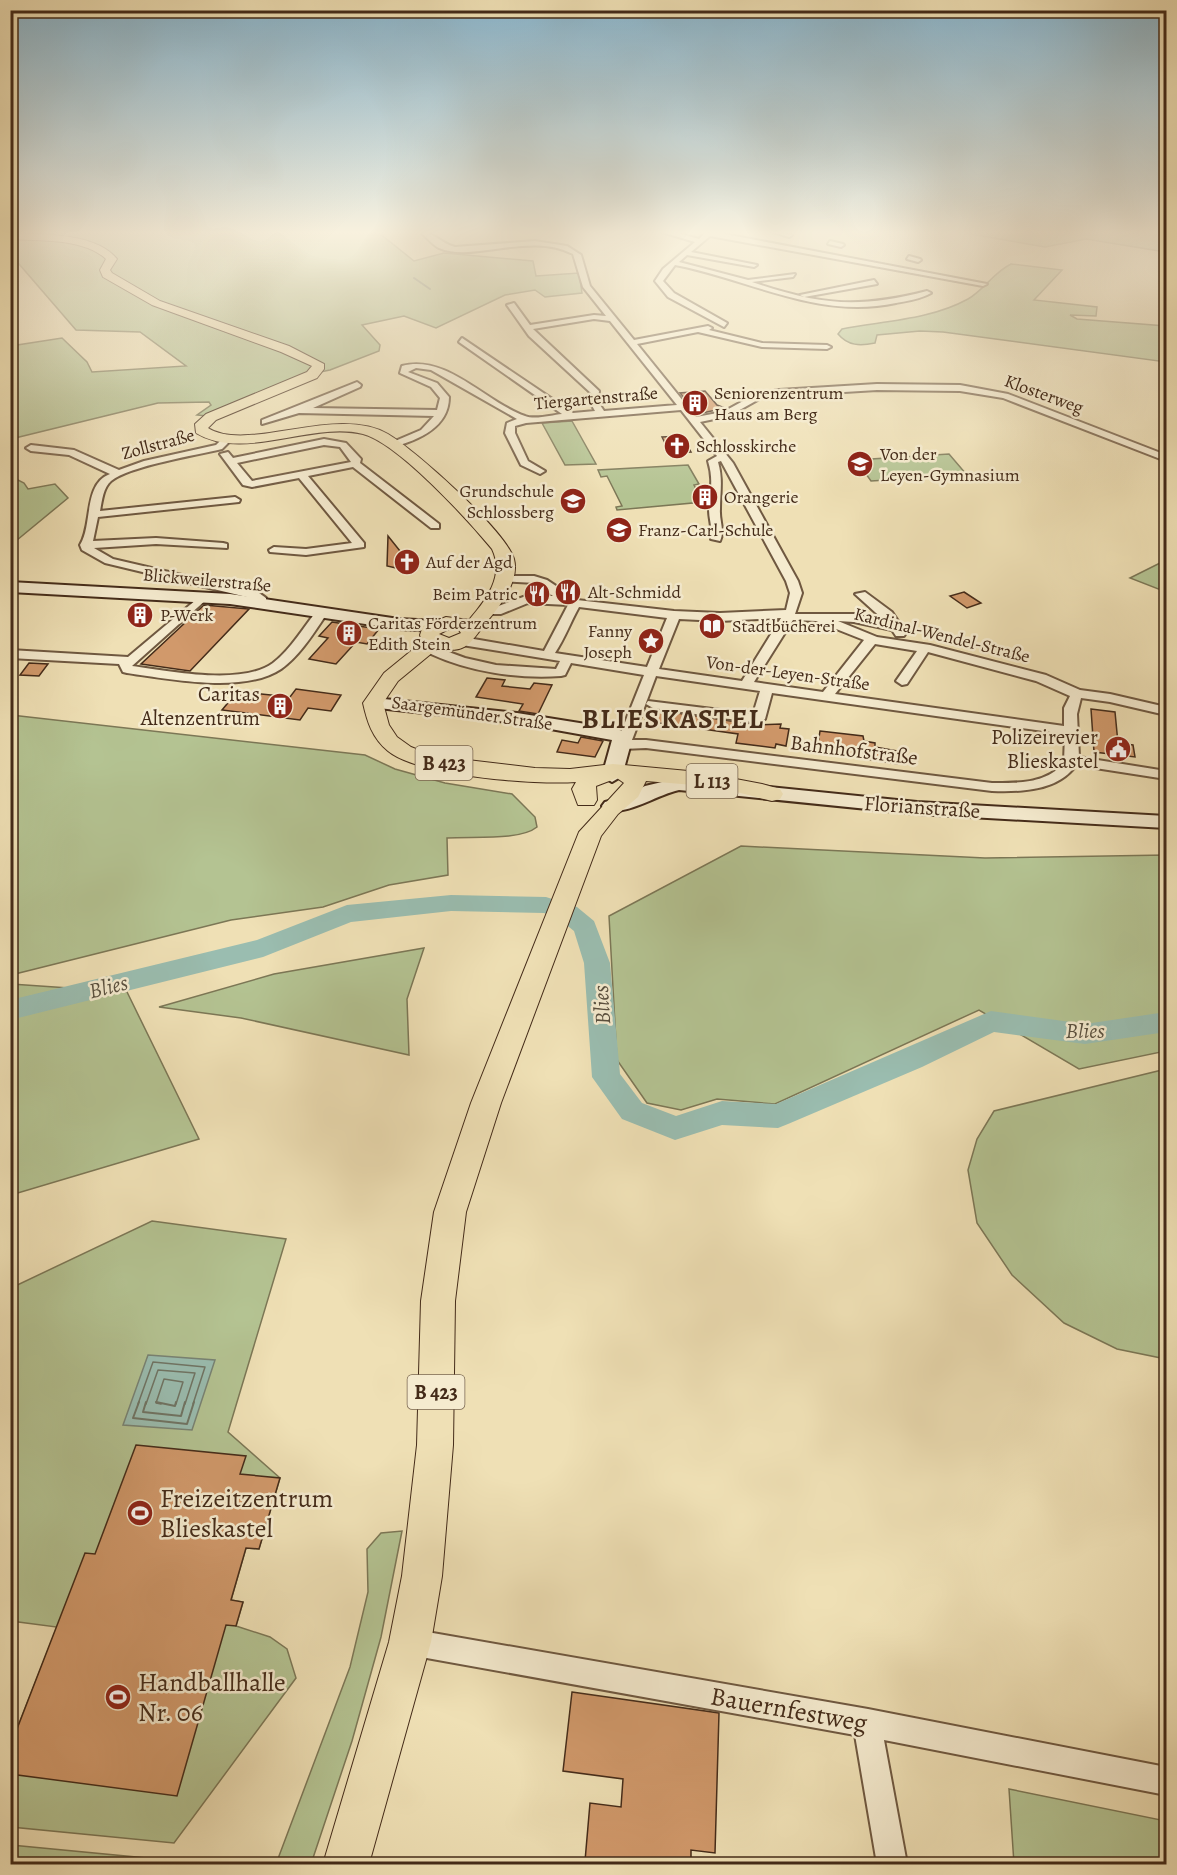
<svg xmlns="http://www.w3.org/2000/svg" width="1177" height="1875" font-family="Alegreya,serif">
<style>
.green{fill:#b4c392;stroke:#7c7756;stroke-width:1.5}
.water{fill:#9abdb0;stroke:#788374;stroke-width:1.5}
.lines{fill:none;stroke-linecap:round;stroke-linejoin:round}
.shore-far1{stroke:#6f7464;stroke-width:1.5}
.shore{stroke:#6f7464;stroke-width:2}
.stream{stroke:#788374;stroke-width:2}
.river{fill:#9abdb0;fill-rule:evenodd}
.building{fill:#d1996b;stroke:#442b19;stroke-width:1.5}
.street-casing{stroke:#6f5840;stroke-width:4}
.secondary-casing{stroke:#442b19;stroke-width:4}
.primary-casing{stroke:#442b19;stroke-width:2}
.street{fill:#f5ebcf;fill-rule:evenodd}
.secondary{fill:#f5ebcf;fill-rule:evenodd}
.primary{fill:#efe0b5;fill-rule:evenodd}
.labels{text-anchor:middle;stroke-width:5;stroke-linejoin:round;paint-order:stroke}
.far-poi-label{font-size:18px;fill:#442b19;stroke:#f5ebcf;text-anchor:start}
.far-street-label{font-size:18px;fill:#442b19;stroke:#f5ebcf}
.shield{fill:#f5ebcf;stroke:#796550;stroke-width:1.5}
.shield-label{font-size:20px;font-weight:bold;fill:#442b19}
.poi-label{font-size:21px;fill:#442b19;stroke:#f5ebcf;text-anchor:end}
.street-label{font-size:21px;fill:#442b19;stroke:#f5ebcf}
.water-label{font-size:22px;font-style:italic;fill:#5a503f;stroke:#f5ebcf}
.near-poi-label{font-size:26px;fill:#442b19;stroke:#f5ebcf;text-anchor:start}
.near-street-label{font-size:26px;fill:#442b19;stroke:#f5ebcf}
.district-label{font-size:27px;font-weight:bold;letter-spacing:1.5px;fill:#442b19;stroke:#f5ebcf}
</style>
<rect width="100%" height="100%" fill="#efe0b5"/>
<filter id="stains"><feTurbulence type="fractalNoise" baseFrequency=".00333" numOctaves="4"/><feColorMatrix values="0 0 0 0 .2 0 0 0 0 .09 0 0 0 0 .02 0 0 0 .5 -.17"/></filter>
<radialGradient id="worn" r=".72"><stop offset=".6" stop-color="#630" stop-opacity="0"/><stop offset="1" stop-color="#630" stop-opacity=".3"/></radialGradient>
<g class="green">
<polygon points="10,233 379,233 414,261 444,253 533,261 536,276 579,273 582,293 545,297 535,290 505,295 436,328 404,316 362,325 380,345 379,351 330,370 310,374 207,416 197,415 211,405 209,402 158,403 11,439 11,346 62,338 87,362 92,372 186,366 140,332 76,330 19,264 11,261"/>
<polygon points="964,233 1166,233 1166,252 1086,239 1045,247"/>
<path d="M1011,264L1062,270L1034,300L1097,307L1096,316L1070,315L1077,319L1166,326V362L943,332L920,331L877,335L875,343C860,346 848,346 838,334L842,329C883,321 930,320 968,299C984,290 994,272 1011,264Z"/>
<polygon points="572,421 596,464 565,465 542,423"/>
<polygon points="949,454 967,475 871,481 856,460"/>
<polygon points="11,460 14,478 24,483 28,489 55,484 68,498 11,545"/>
<polygon points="688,465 699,484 694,485 703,502 617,510 616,507 622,506 607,476 601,477 598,470"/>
<polygon points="1166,560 1166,592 1130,578"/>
<path d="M11,715L365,755L395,769L445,783L512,794L535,817L537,827C520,841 472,836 447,838L448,875L389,885L323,907L231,920L11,975Z"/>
<polygon points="741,846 985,858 1166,855 1166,1051 1079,1069 979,1010 775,1104 717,1099 681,1110 647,1103 617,1060 609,916"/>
<polygon points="424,948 407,999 409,1055 241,1018 159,1007 274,974"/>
<polygon points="11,984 127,992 199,1139 11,1195"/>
<polygon points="1166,1069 1166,1359 1117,1349 1064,1323 1012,1275 977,1223 968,1170 977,1139 994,1111"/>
<polygon points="152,1221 286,1239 228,1432 280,1478 259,1549 246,1548 231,1600 243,1602 236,1626 270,1637 287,1649 296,1678 174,1843 11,1827 10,1747 57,1627 11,1621 11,1288"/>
<polygon points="402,1531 381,1637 352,1741 311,1864 276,1864 350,1667 368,1592 367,1549 381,1533"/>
<polygon points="1009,1789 1166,1821 1166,1864 1014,1864"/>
<polygon points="10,1845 11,1845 146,1858 144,1864 11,1864"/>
</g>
<polygon class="water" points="148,1355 215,1360 192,1430 123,1425"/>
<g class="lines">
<g class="shore-far1">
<polyline points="138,1404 153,1362 205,1367 193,1404"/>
<polyline points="146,1404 158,1370 195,1373 185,1404"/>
<polyline points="161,1404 156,1403 164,1379 183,1382 176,1404"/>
</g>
<g class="shore">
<polyline points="139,1402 133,1418 187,1424 194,1402"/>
<polyline points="146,1402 143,1412 181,1416 185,1402"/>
<polyline points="156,1402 175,1406 176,1402"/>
</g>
<polyline class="stream" points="414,278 430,289"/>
<polygon class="river" points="451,895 546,897 577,907 594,921 610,963 620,1074 642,1103 676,1116 722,1101 776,1104 991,1011 1085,1024 1166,1012 1166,1032 1085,1044 994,1032 922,1067 788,1124 778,1128 722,1125 675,1140 622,1119 592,1077 584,963 574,931 559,919 544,913 451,911 351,922 263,957 10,1020 10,1000 257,940 347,905"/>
</g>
<g class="building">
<polygon points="705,391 717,405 725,408 698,414 680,393"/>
<polygon points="682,436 691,452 670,453 662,437"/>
<polygon points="388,536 412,566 396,568 387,566"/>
<polygon points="964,592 981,603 967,608 950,596"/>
<polygon points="204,605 249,609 190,671 141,664"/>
<polygon points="332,622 358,626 379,629 367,644 356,642 336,664 309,659 328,638 319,636"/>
<polygon points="29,663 48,664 39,676 20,675"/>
<polygon points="487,678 505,680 502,686 530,689 534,683 552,685 538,714 519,711 523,704 476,697"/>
<polygon points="296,689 341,695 331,711 308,708 300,720 222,710 232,698 238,698 243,692 290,697"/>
<polygon points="650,709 758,725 781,724 780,728 789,729 786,746 776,744 775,748 736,743 738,734 645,721"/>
<polygon points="1091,709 1115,712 1118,743 1133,745 1135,757 1094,752"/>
<polygon points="820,731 863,736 864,741 875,743 875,747 898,751 897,764 817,751"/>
<polygon points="581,737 603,741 595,757 557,752 562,740 578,743"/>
<polygon points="136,1445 246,1456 240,1474 280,1478 259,1549 246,1548 231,1600 243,1602 236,1626 226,1625 177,1796 10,1774 10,1747 85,1553 95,1554"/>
<polygon points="572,1692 719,1713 715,1853 691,1850 691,1864 611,1864 585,1861 590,1803 621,1807 623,1779 563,1771"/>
</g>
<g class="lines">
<defs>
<g id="street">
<path d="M421,232C434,232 442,244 455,247L535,241L567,246L581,255L590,286L634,340L708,326L712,328L709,330L762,343L827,345L831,347L827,349L762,347L698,332L637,344L696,417L723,412L756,394L779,390L877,384L960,385L1008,394L1166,455V461L1163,460L1003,398L960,391L877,390L779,396L761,398L729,416L700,422L733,463L798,581L802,593L795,614H854L886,622L855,594L865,592L892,612L906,633L904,636H896L892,630L854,622L838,621L877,637L930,645L1046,675L1080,690L1110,694L1166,707V715L1110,702L1081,698L1077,714L1079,757L1166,771V779L1076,765C1058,791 1021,792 992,791L646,748L623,749L616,745L644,675L571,663L565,675L561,676C518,679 470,672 431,654V648L435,647L465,658L496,665L556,669L560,661L462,645L456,641L462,637L544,651L568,605L528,603L501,614H493V608L526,596H553L535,583L501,581L499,579L505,576H534L547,580L577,600L674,611L720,613L786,610L790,593L786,581L721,461L718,462C723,479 720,492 720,509C719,521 725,530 720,541L711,539C713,528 709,520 709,510C710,490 714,481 708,461L717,456L681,410L526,423L515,426V433L528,461L545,471L540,474L521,465L505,433L507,423L517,419L431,370L416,368L408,372L437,383L449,397C449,427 419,440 393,447L388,444L421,430L434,416L299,413L262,424V420L357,382L361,385L360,387L313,408L437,410L440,398L431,387L400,373L402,366C447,354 485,402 525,416C535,420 552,415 562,414L459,342L462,338L573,413L595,411L590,402L592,394L529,336L507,305L514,303L530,325L594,315L606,316L583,287L573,254C530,231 473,263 439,248C433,245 426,237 421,232ZM594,319L610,321L677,405L604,411L598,402L599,391L533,329ZM579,607L667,618L647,667L555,653C565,638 570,623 579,607ZM781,618L742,681L659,669L679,619L720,621ZM793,620L816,621L864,640L823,692L754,682ZM875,644L917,651L896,681L902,685L907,684L928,652L1036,681L1070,696L1064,708V726L835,694ZM656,676L760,691L753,714L648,701L646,704L653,708L758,723L765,719L772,693L1065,734L1064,762C1048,784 1017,783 992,783L646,740H632Z"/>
<path d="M662,232H674L699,239L706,232H714L987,284L983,286L710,236L691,252L757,265L754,267L687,255L679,262L748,280L795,274L793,277L752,282C820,305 857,309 927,291L931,293C921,299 907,301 896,303C818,320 749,279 675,265L663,281L674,293L727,323L724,327L668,297L655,281L663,269L695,242Z"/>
<polygon points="773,232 792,235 789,237"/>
<polygon points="830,241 843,244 844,245 841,247 828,244"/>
<polygon points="909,256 920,259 921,260 918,262 907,259"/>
<polygon points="874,280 877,284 804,297 800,295"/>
<path d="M223,438L231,440L222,449C197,455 129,466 111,481C103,488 102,501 100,511L235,497L240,500L239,502L98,517L93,541L156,538L223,543L227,544V548L156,544L94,548L113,559L259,593L266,598V603L260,607L256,605L251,598L105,563L82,550L80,545C93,525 83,484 110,474L69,455L31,451L26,448L31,445L74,450L119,470L144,461L216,445Z"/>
<path d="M324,439L346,443L361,459L360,463L439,524V528H431L353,467L308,476L364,543V547L306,555L270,552L269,550L274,547L306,549L352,543L299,478L252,487L243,485L220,454L228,452L233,458ZM324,445L340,447L351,462L252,481L237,463Z"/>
<path d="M203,594L207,595V599L132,666C169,671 242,686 273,663C291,649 304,627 318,609L328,612C315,631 300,656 281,669C244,694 169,679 127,673L123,672L119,664L10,658V650L128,657Z"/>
<polygon points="410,1629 868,1709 1166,1767 1166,1795 884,1740 907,1864 877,1864 855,1735 410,1655 401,1651 397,1642 401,1633"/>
</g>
<g id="secondary">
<polygon points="10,582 230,594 399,619 436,621 444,626 436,631 399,629 230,604 10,592"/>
<polygon points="384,699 517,713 617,729 629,734 631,743 622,776 612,782 602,776 612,740 517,723 378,708 375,704"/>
<path d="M679,778L917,802L1166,816V828L917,814L679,790C656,795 627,816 605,810L602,806L605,802L622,798L645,786Z"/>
</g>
<path id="primary" d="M10,233C43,235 95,232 117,259L110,270L112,273L160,301L289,346L324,364V369L317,378L216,420L208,428C248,453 337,404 388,434C415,450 505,530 514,559C520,582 499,607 485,624C471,641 467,655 438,648L398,681L383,703L389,725L397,737L411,747L434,756L535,768L570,769L613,764L699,772L762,784L780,789L783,794L780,799L772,801L717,787L646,781L638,797L618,814L601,836L501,1103L466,1212L455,1301L453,1445L442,1576L431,1642L369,1864H323L389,1642L402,1576L417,1445L421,1301L434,1212L471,1103L579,832L624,783L617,778L596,786L597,800L594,805H578L572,789L576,782C535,785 418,776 388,751C372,738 367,721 363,703L384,673L422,642L420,635L423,626L446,617L469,620C486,600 505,576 492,549C468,520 398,443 363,434C312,421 243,462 196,433L195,424L206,414L307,372L312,366L281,352L152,305L103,277L100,270L106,259C84,238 39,241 10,239ZM449,629H458L461,633L449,638L439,634Z"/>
</defs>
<use href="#street" class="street-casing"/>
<use href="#secondary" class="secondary-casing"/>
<use href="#primary" class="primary-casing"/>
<use href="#street" class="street"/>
<use href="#secondary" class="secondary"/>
<use href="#primary" class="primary"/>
</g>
<linearGradient id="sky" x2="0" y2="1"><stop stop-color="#89b8d2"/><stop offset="0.47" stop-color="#f8f1de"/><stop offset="1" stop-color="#f8f1de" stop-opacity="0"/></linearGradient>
<rect width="1177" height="495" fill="url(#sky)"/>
<defs>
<symbol id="building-disc" viewBox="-11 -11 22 22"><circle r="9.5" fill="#8f2418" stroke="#f5ebcf"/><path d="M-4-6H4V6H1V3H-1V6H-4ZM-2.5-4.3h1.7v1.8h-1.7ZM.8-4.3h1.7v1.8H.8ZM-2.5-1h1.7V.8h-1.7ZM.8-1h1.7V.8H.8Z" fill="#fff"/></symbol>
<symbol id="church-disc" viewBox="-11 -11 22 22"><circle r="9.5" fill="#8f2418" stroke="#f5ebcf"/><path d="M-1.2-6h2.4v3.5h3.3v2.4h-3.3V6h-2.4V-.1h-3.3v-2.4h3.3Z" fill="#fff"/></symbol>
<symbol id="school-disc" viewBox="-11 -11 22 22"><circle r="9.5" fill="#8f2418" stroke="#f5ebcf"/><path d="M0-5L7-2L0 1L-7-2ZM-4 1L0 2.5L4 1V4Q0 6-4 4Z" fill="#fff"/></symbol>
<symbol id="restaurant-disc" viewBox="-11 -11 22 22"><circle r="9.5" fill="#8f2418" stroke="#f5ebcf"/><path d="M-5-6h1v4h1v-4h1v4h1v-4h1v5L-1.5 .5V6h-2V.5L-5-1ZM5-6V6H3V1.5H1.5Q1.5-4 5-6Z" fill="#fff"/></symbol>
<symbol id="library-disc" viewBox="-11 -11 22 22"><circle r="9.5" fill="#8f2418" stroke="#f5ebcf"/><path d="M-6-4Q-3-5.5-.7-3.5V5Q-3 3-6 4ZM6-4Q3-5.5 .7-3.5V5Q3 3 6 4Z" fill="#fff"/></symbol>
<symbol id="sight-disc" viewBox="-11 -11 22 22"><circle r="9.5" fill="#8f2418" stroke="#f5ebcf"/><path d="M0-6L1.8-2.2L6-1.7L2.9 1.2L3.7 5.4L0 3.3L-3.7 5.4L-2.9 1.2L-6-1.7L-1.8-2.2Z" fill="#fff"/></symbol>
<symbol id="civic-disc" viewBox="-11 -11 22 22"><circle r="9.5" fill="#8f2418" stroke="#f5ebcf"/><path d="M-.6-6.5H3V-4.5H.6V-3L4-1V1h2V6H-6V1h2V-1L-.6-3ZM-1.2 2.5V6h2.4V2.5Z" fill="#fff"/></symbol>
<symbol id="stadium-disc" viewBox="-11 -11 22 22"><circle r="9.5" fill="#8f2418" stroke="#f5ebcf"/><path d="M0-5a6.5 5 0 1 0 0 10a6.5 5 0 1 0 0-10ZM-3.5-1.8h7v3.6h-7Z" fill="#fff"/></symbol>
</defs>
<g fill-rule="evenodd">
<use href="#building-disc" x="680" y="388" width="30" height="30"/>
<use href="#church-disc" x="662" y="431" width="30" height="30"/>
<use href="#school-disc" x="845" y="449" width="30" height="30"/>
<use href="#building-disc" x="690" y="482" width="30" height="30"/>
<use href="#school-disc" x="558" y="486" width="30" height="30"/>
<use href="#school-disc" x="604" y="515" width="30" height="30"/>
<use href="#church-disc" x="392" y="547" width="30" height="30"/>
<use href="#restaurant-disc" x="553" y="577" width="30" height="30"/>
<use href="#restaurant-disc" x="522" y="579" width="30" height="30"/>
<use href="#building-disc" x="125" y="600" width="30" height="30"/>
<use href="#library-disc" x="697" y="611" width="30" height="30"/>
<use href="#building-disc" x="334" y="618" width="30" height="30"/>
<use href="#sight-disc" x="636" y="626" width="30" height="30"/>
<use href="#building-disc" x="265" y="691" width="30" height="30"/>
<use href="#civic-disc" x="1103" y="734" width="30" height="30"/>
<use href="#stadium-disc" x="125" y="1498" width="30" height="30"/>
<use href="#stadium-disc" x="103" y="1682" width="30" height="30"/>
</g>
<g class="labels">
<g class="far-poi-label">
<text x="714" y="399">Seniorenzentrum<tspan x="714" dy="21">Haus am Berg</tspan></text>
<text x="696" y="452">Schlosskirche</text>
<text x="880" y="460">Von der<tspan x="880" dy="21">Leyen-Gymnasium</tspan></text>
<text x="554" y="497" text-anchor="end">Grundschule<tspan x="554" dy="21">Schlossberg</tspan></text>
<text x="724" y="503">Orangerie</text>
<text x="638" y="536">Franz-Carl-Schule</text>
<text x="426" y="568">Auf der Agd</text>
<text x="588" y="598">Alt-Schmidd</text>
<text x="518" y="600" text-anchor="end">Beim Patric</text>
<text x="160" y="621">P-Werk</text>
<text x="368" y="629">Caritas Förderzentrum<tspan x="368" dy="21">Edith Stein</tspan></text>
<text x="732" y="632">Stadtbücherei</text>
<text x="632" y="637" text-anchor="end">Fanny<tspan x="632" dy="21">Joseph</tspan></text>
</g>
<g class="far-street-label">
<text transform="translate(1044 394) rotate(20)" y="6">Klosterweg</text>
<text transform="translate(596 398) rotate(-5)" y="6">Tiergartenstraße</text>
<text transform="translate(158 444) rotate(-15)" y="6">Zollstraße</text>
<text transform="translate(207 580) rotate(5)" y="6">Blickweilerstraße</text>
<text transform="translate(942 635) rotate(14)" y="6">Kardinal-Wendel-Straße</text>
<text transform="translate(788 673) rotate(8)" y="6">Von-der-Leyen-Straße</text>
<text transform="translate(472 713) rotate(8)" y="6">Saargemünder Straße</text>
</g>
<g class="shield">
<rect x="415.5" y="746" width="57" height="34" rx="4.5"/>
<rect x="686.5" y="764" width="51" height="34" rx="4.5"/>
<rect x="407.5" y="1375" width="57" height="34" rx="4.5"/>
</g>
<g class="shield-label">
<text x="444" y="770">B 423</text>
<text x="712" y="788">L 113</text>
<text x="436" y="1399">B 423</text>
</g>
<g class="poi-label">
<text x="260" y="701">Caritas<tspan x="260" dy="24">Altenzentrum</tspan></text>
<text x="1098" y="744">Polizeirevier<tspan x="1098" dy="24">Blieskastel</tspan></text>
</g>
<g class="street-label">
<text transform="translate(854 750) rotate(7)" y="7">Bahnhofstraße</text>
<text transform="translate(922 807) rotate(4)" y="7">Florianstraße</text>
</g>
<g class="water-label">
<text transform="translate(108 986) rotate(-14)" y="8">Blies</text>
<text transform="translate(601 1005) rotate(-94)" y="8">Blies</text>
<text x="1085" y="1038">Blies</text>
</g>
<g class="near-poi-label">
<text x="160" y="1507">Freizeitzentrum<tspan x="160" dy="30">Blieskastel</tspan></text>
<text x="138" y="1691">Handballhalle<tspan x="138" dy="30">Nr. 06</tspan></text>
</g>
<g class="near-street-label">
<text transform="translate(789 1709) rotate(10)" y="9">Bauernfestweg</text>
</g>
<g class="district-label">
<text x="673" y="728">BLIESKASTEL</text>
</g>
</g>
<rect width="1177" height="1875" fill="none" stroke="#efe0b5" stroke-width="36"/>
<rect x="12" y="12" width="1153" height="1851" fill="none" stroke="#442b19" stroke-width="3"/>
<rect x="18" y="18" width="1141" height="1839" fill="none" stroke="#442b19" stroke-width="1.5"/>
<rect width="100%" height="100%" filter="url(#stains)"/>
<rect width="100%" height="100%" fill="url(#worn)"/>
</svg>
